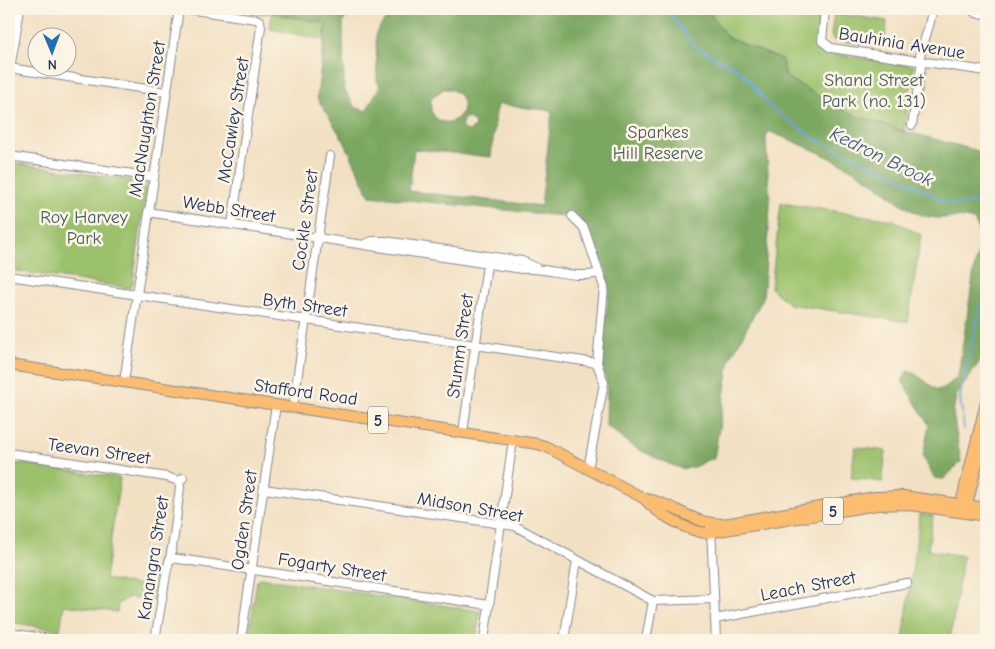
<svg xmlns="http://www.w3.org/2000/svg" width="995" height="649" font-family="'Comic Neue',sans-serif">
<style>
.green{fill:#9bc16c;stroke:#5b7865}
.forest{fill:#7ca760;stroke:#4c6b5f;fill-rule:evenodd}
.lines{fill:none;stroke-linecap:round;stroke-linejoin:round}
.stream{stroke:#6aa4da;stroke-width:2}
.minor-casing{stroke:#868890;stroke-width:10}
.major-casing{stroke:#868890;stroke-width:11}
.highway-casing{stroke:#868890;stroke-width:12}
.minor{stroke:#fff;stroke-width:8}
.major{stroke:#fcbd6f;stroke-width:9}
.highway{stroke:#fcbd6f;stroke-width:10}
.labels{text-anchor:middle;stroke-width:5;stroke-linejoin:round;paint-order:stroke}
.shield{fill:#fcf5e5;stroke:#5e6a86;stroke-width:1}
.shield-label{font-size:16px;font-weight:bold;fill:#1b2f5e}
.street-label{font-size:18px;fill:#1b2f5e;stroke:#fcf5e5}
.park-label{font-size:18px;fill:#415b62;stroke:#fcf5e5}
.water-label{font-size:19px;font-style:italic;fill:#375889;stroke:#fcf5e5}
</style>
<rect width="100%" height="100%" fill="#fcf5e5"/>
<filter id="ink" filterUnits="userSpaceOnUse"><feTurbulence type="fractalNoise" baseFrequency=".02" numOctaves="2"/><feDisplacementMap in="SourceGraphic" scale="10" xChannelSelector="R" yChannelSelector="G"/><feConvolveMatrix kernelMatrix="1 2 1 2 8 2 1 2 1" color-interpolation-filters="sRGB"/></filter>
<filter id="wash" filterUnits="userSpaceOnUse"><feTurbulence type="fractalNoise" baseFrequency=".0096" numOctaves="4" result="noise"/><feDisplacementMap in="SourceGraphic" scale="20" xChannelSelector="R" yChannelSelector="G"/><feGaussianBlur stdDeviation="1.12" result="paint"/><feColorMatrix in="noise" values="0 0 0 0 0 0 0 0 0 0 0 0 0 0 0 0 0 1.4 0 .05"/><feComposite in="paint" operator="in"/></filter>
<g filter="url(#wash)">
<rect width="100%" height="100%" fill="#f2e0c2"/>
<g class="green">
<polygon points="9,9 16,9 9,43"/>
<path d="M707,9H821C819,25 813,42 828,53L914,66L904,131L848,113L786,77L782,60L727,37Z"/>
<polygon points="272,13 326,24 324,40 270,29"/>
<polygon points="834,13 887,21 884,46 834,40 831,36"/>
<polygon points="9,162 143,182 146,189 133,282 130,288 9,270"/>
<polygon points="781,203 893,220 921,235 908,322 789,304 771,288"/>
<polygon points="855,447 886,451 882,482 851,478"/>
<polygon points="9,462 120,478 105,579 157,588 155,601 129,597 118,604 117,612 64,605 60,630 9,622"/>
<polygon points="920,514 933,516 928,550 963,556 950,640 903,640"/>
<polygon points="260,578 480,611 476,640 248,640 257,580"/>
</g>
<path class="forest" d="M244,9H351L343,22L344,89L355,107L366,111L380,86L377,81L376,33L387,17L381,9H707L727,37L782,60L786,77L848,113L904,131L986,153V352L956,396L953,413L961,462L944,479L934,478L923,456L929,425L902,381L907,371L914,373L937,390L945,388L958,376L975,264L980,245L978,228L974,220C956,214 940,222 922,215C905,210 884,189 868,179C837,159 803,145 768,131L766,139L770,207L763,298L730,359L714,459C704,458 696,471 681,468C671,466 637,449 628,443C620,437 615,431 606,426L607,384L601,359L609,289L606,270L589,229L562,216L370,196L344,141L317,98L326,24L272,13L256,14ZM443,89C460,88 469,103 459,117C448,126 437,123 431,111V99ZM497,104L552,111L541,206L409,191L414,149L491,157ZM464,118H469L474,122L475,126L470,131L464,130L461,126Z"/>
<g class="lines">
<g class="stream">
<polyline points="665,9 696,47 741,71 770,107 814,138 896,176 943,201 960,205 986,199"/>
<polyline points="964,429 960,397 962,384 986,283"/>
</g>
</g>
</g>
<g filter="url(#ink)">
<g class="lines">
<defs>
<g id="minor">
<polyline points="187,9 256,19 260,21 261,27 232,224"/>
<polyline points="825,9 822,41 831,48 986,71"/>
<polyline points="970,9 976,13 986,14"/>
<path d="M919,61C922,43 931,27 932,9"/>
<polyline points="9,68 166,92"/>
<polyline points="10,69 20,9"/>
<polyline points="912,125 922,61"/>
<polyline points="9,156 154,177"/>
<path d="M148,212L522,269C547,267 575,280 599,273"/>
<polyline points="572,216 584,228 604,287 597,363 604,383 588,469"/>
<polyline points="365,244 372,241 385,241 522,261 535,267"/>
<polyline points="9,276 597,363"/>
<polyline points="124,382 179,9"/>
<polyline points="293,407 330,156"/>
<polyline points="463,432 487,265"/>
<polyline points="9,453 167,477 179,481 183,478"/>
<polyline points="264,489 515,526 653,601 714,599"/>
<polyline points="711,527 716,640"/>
<polyline points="172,558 489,605"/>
<polyline points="715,619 907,583"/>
<polyline points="9,633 56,640"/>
<path d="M155,640L167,569C175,544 176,514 180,488L179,481"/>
<polyline points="241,640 276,405"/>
<polyline points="484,640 513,440"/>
<polyline points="564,640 577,560"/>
<polyline points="646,640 653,601"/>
</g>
<g id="major">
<polyline points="959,509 986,400"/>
<polyline points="966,511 986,429"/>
</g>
<g id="highway">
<path d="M9,365L538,444L547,447L645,499C676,503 694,528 730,523L875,497L903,496L986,508"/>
<path d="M645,499C655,513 690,532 707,533L877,505L904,504L986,516"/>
</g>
</defs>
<use href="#minor" class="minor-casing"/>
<use href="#major" class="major-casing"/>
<use href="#highway" class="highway-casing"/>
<use href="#minor" class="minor"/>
<use href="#major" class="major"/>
<use href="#highway" class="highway"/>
</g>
</g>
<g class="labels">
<g class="shield">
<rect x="368" y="406.5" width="20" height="27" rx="4"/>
<rect x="823" y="497.5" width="20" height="27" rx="4"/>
</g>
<g class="shield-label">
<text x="378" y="426">5</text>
<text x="833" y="517">5</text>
</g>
<g class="street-label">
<text transform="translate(902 43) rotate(9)" y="6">Bauhinia Avenue</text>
<text transform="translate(147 119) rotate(-81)" y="6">MacNaughton Street</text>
<text transform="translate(233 120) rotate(-81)" y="6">McCawley Street</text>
<text transform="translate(229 209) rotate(9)" y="6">Webb Street</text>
<text transform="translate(305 220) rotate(-82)" y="6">Cockle Street</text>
<text transform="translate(305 305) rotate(8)" y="6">Byth Street</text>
<text transform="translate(460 346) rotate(-82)" y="6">Stumm Street</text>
<text transform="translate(306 392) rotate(8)" y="6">Stafford Road</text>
<text transform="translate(99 451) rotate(8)" y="6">Teevan Street</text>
<text transform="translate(470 507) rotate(10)" y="6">Midson Street</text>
<text transform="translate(244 520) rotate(-82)" y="6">Ogden Street</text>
<text transform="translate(153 558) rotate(-81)" y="6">Kanangra Street</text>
<text transform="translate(332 567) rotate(9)" y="6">Fogarty Street</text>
<text transform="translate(808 586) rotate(-11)" y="6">Leach Street</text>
</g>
<g class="park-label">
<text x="874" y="86">Shand Street<tspan x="874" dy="21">Park (no. 131)</tspan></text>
<text x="658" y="138">Sparkes<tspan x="658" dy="21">Hill Reserve</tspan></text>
<text x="84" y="223">Roy Harvey<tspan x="84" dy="21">Park</tspan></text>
</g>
<g class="water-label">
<text transform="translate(882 156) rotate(26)" y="7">Kedron Brook</text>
</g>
</g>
<rect width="995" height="649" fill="none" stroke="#fcf5e5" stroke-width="30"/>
<g transform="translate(52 52) rotate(179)"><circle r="24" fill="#fcf5e5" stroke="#a2a6af"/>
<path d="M0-4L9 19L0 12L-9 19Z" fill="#1f6fb2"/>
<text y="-8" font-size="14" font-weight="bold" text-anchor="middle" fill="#1b2f5e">N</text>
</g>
</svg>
